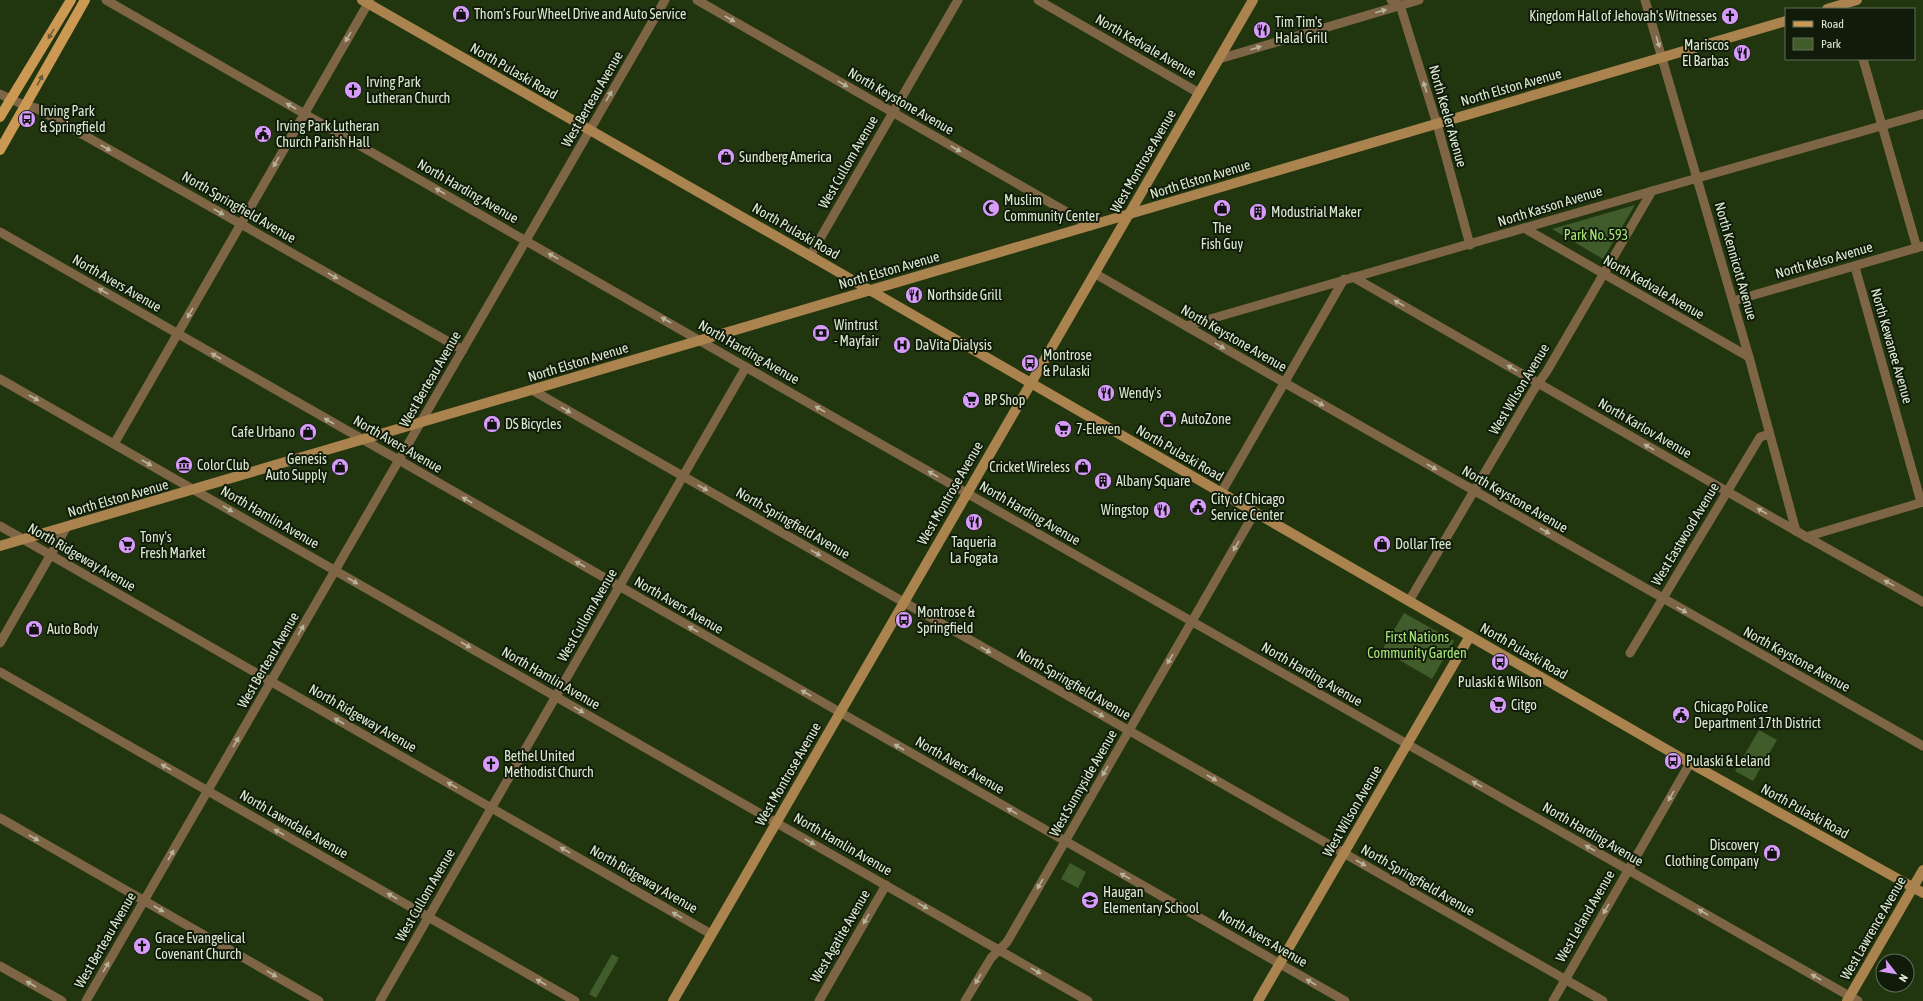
<svg xmlns="http://www.w3.org/2000/svg" width="1923" height="1001" font-family="'Asap Condensed',sans-serif">
<style>
.green{fill:#415c2b}
.lines{fill:none;stroke-linecap:round;stroke-linejoin:round}
.street{stroke:#7e6546;stroke-width:9}
.secondary{stroke:#aa834f;stroke-width:10}
.primary{stroke:#c95;stroke-width:10}
.oneway{fill:#b6b59b}
.oneway2{fill:#6e5a30}
.labels{text-anchor:middle;stroke-width:4;stroke-linejoin:round;paint-order:stroke}
.poi-label{font-size:14px;fill:#dcead3;stroke:#111b0a;text-anchor:start}
.street-label{font-size:14px;fill:#dcead3;stroke:#111b0a}
.park-label{font-size:14px;fill:#a8e579;stroke:#111b0a}
</style>
<rect width="100%" height="100%" fill="#21360e"/>
<g class="green">
<polygon points="1635,205 1603,259 1552,229"/>
<polygon points="1404,613 1454,641 1432,679 1382,650"/>
<polygon points="1759,730 1777,740 1753,781 1735,771"/>
<polygon points="1070,863 1086,872 1078,888 1061,879"/>
<polygon points="612,954 619,958 596,998 589,994"/>
</g>
<g class="lines">
<g class="street">
<polyline points="106,0 777,385 1858,1001"/>
<polyline points="697,0 1091,226"/>
<polyline points="1038,0 1199,93"/>
<polyline points="1391,0 1400,5 1437,124 1470,245"/>
<polyline points="1645,0 1749,357 1796,531"/>
<polyline points="1219,59 1419,0"/>
<polyline points="1863,59 1917,248"/>
<polyline points="0,94 26,106 36,108 463,350"/>
<polyline points="1524,228 1749,357"/>
<polyline points="0,232 1345,1001"/>
<polyline points="810,256 958,0"/>
<polyline points="1855,267 1921,502"/>
<polyline points="1094,273 1285,383 1923,746"/>
<polyline points="1353,277 1796,531 1923,602"/>
<polyline points="1733,301 1923,246"/>
<polyline points="1186,326 1652,191 1923,114"/>
<polyline points="0,379 1088,1001"/>
<polyline points="532,390 1603,1001"/>
<polyline points="114,444 370,0"/>
<polyline points="1221,493 1344,279"/>
<polyline points="0,526 711,934"/>
<polyline points="1806,537 1923,502"/>
<polyline points="1409,601 1533,391 1547,371 1652,191"/>
<polyline points="0,643 66,528"/>
<polyline points="1630,653 1760,437 1769,434"/>
<polyline points="0,672 575,1001"/>
<polyline points="0,818 319,1001"/>
<polyline points="0,966 62,1001"/>
<polyline points="86,1001 665,0"/>
<polyline points="380,1001 746,367"/>
<polyline points="819,1001 886,885"/>
<polyline points="965,1001 991,958 1007,942 1255,512"/>
<polyline points="1553,1001 1690,763"/>
</g>
<g class="secondary">
<polyline points="362,0 821,262 1690,763 1923,893"/>
<polyline points="1827,9 1857,0"/>
<polyline points="0,546 1786,21"/>
<polyline points="673,1001 1253,0"/>
<polyline points="1258,1001 1470,636"/>
<polyline points="1847,1001 1923,870"/>
</g>
<g class="primary">
<polyline points="0,117 71,0"/>
<polyline points="0,150 85,0"/>
</g>
</g>
<defs><path id="oneway-solid" d="M-6-.8H1V-3.2L6.5 0L1 3.2V.8H-6Z"/></defs>
<g class="oneway">
<use href="#oneway-solid" transform="translate(1381 11) rotate(-16)"/>
<use href="#oneway-solid" transform="translate(730 19) rotate(30)"/>
<use href="#oneway-solid" transform="translate(348 37) rotate(120)"/>
<use href="#oneway-solid" transform="translate(1658 42) rotate(73)"/>
<use href="#oneway-solid" transform="translate(1256 48) rotate(-17)"/>
<use href="#oneway-solid" transform="translate(843 84) rotate(30)"/>
<use href="#oneway-solid" transform="translate(1425 87) rotate(-107)"/>
<use href="#oneway-solid" transform="translate(609 96) rotate(-60)"/>
<use href="#oneway-solid" transform="translate(291 106) rotate(-150)"/>
<use href="#oneway-solid" transform="translate(106 148) rotate(30)"/>
<use href="#oneway-solid" transform="translate(956 149) rotate(30)"/>
<use href="#oneway-solid" transform="translate(276 162) rotate(120)"/>
<use href="#oneway-solid" transform="translate(440 191) rotate(-150)"/>
<use href="#oneway-solid" transform="translate(219 212) rotate(30)"/>
<use href="#oneway-solid" transform="translate(553 256) rotate(-150)"/>
<use href="#oneway-solid" transform="translate(333 276) rotate(30)"/>
<use href="#oneway-solid" transform="translate(103 291) rotate(-150)"/>
<use href="#oneway-solid" transform="translate(1399 303) rotate(-150)"/>
<use href="#oneway-solid" transform="translate(190 313) rotate(120)"/>
<use href="#oneway-solid" transform="translate(666 320) rotate(-150)"/>
<use href="#oneway-solid" transform="translate(1220 346) rotate(30)"/>
<use href="#oneway-solid" transform="translate(216 356) rotate(-150)"/>
<use href="#oneway-solid" transform="translate(1512 368) rotate(-150)"/>
<use href="#oneway-solid" transform="translate(34 398) rotate(30)"/>
<use href="#oneway-solid" transform="translate(1319 403) rotate(30)"/>
<use href="#oneway-solid" transform="translate(820 409) rotate(-150)"/>
<use href="#oneway-solid" transform="translate(566 410) rotate(30)"/>
<use href="#oneway-solid" transform="translate(329 421) rotate(-150)"/>
<use href="#oneway-solid" transform="translate(1649 447) rotate(-150)"/>
<use href="#oneway-solid" transform="translate(147 463) rotate(30)"/>
<use href="#oneway-solid" transform="translate(1432 467) rotate(30)"/>
<use href="#oneway-solid" transform="translate(933 474) rotate(-150)"/>
<use href="#oneway-solid" transform="translate(703 488) rotate(30)"/>
<use href="#oneway-solid" transform="translate(467 500) rotate(-150)"/>
<use href="#oneway-solid" transform="translate(228 509) rotate(30)"/>
<use href="#oneway-solid" transform="translate(1762 511) rotate(-150)"/>
<use href="#oneway-solid" transform="translate(1545 531) rotate(30)"/>
<use href="#oneway-solid" transform="translate(1236 546) rotate(120)"/>
<use href="#oneway-solid" transform="translate(816 553) rotate(30)"/>
<use href="#oneway-solid" transform="translate(580 564) rotate(-150)"/>
<use href="#oneway-solid" transform="translate(353 581) rotate(30)"/>
<use href="#oneway-solid" transform="translate(1889 583) rotate(-151)"/>
<use href="#oneway-solid" transform="translate(1682 610) rotate(29)"/>
<use href="#oneway-solid" transform="translate(693 629) rotate(-150)"/>
<use href="#oneway-solid" transform="translate(301 630) rotate(-60)"/>
<use href="#oneway-solid" transform="translate(466 645) rotate(30)"/>
<use href="#oneway-solid" transform="translate(986 650) rotate(30)"/>
<use href="#oneway-solid" transform="translate(1170 659) rotate(120)"/>
<use href="#oneway-solid" transform="translate(806 693) rotate(-150)"/>
<use href="#oneway-solid" transform="translate(579 710) rotate(30)"/>
<use href="#oneway-solid" transform="translate(1099 714) rotate(30)"/>
<use href="#oneway-solid" transform="translate(339 721) rotate(-150)"/>
<use href="#oneway-solid" transform="translate(236 742) rotate(-60)"/>
<use href="#oneway-solid" transform="translate(899 747) rotate(-150)"/>
<use href="#oneway-solid" transform="translate(166 767) rotate(-150)"/>
<use href="#oneway-solid" transform="translate(1105 771) rotate(120)"/>
<use href="#oneway-solid" transform="translate(1212 778) rotate(30)"/>
<use href="#oneway-solid" transform="translate(1477 784) rotate(-150)"/>
<use href="#oneway-solid" transform="translate(452 785) rotate(-150)"/>
<use href="#oneway-solid" transform="translate(1671 796) rotate(120)"/>
<use href="#oneway-solid" transform="translate(1012 811) rotate(-150)"/>
<use href="#oneway-solid" transform="translate(279 832) rotate(-150)"/>
<use href="#oneway-solid" transform="translate(34 838) rotate(30)"/>
<use href="#oneway-solid" transform="translate(810 842) rotate(30)"/>
<use href="#oneway-solid" transform="translate(1590 848) rotate(-150)"/>
<use href="#oneway-solid" transform="translate(565 850) rotate(-150)"/>
<use href="#oneway-solid" transform="translate(171 855) rotate(-60)"/>
<use href="#oneway-solid" transform="translate(1361 863) rotate(30)"/>
<use href="#oneway-solid" transform="translate(1125 876) rotate(-150)"/>
<use href="#oneway-solid" transform="translate(1040 884) rotate(120)"/>
<use href="#oneway-solid" transform="translate(392 896) rotate(-150)"/>
<use href="#oneway-solid" transform="translate(923 906) rotate(30)"/>
<use href="#oneway-solid" transform="translate(159 909) rotate(30)"/>
<use href="#oneway-solid" transform="translate(1606 909) rotate(120)"/>
<use href="#oneway-solid" transform="translate(1703 912) rotate(-150)"/>
<use href="#oneway-solid" transform="translate(677 915) rotate(-150)"/>
<use href="#oneway-solid" transform="translate(866 919) rotate(120)"/>
<use href="#oneway-solid" transform="translate(106 967) rotate(-60)"/>
<use href="#oneway-solid" transform="translate(1036 971) rotate(30)"/>
<use href="#oneway-solid" transform="translate(272 974) rotate(30)"/>
<use href="#oneway-solid" transform="translate(1816 977) rotate(-150)"/>
<use href="#oneway-solid" transform="translate(978 979) rotate(120)"/>
<use href="#oneway-solid" transform="translate(541 982) rotate(-150)"/>
<use href="#oneway-solid" transform="translate(1311 982) rotate(-150)"/>
<use href="#oneway-solid" transform="translate(31 984) rotate(-150)"/>
</g>
<g class="oneway2">
<use href="#oneway-solid" transform="translate(51 34) rotate(121)"/>
<use href="#oneway-solid" transform="translate(40 80) rotate(-62)"/>
</g>
<defs>
<symbol id="shop-disc" viewBox="-11 -11 22 22"><circle r="9.5" fill="#d79bf9" stroke="#111b0a"/><path d="M-5-2.5h2.3a2.7 3.5 0 0 1 5.4 0H5L5.5 6h-11ZM-1.5-2.5h3a1.5 2.3 0 0 0-3 0Z" fill="#111"/></symbol>
<symbol id="church-disc" viewBox="-11 -11 22 22"><circle r="9.5" fill="#d79bf9" stroke="#111b0a"/><path d="M-1.2-6h2.4v3.5h3.3v2.4h-3.3V6h-2.4V-.1h-3.3v-2.4h3.3Z" fill="#111"/></symbol>
<symbol id="restaurant-disc" viewBox="-11 -11 22 22"><circle r="9.5" fill="#d79bf9" stroke="#111b0a"/><path d="M-5-6h1v4h1v-4h1v4h1v-4h1v5L-1.5 .5V6h-2V.5L-5-1ZM5-6V6H3V1.5H1.5Q1.5-4 5-6Z" fill="#111"/></symbol>
<symbol id="bus-disc" viewBox="-11 -11 22 22"><circle r="9.5" fill="#d79bf9" stroke="#111b0a"/><path d="M-5-6H5V4H4V6H2V4H-2V6H-4V4H-5ZM-3.5-4V0h7V-4ZM-3.5 1.2v1.5H-2V1.2ZM2 1.2v1.5H3.5V1.2Z" fill="#111"/></symbol>
<symbol id="civic-disc" viewBox="-11 -11 22 22"><circle r="9.5" fill="#d79bf9" stroke="#111b0a"/><path d="M-.6-6.5H3V-4.5H.6V-3L4-1V1h2V6H-6V1h2V-1L-.6-3ZM-1.2 2.5V6h2.4V2.5Z" fill="#111"/></symbol>
<symbol id="mosque-disc" viewBox="-11 -11 22 22"><circle r="9.5" fill="#d79bf9" stroke="#111b0a"/><path d="M3.5-4.9A6 6 0 1 0 3.5 4.9A5 5 0 1 1 3.5-4.9Z" fill="#111"/></symbol>
<symbol id="building-disc" viewBox="-11 -11 22 22"><circle r="9.5" fill="#d79bf9" stroke="#111b0a"/><path d="M-4-6H4V6H1V3H-1V6H-4ZM-2.5-4.3h1.7v1.8h-1.7ZM.8-4.3h1.7v1.8H.8ZM-2.5-1h1.7V.8h-1.7ZM.8-1h1.7V.8H.8Z" fill="#111"/></symbol>
<symbol id="bank-disc" viewBox="-11 -11 22 22"><circle r="9.5" fill="#d79bf9" stroke="#111b0a"/><path d="M-6-4H6V4H-6ZM0-2.3a2.3 2.3 0 1 0 0 4.6a2.3 2.3 0 1 0 0-4.6Z" fill="#111"/></symbol>
<symbol id="hospital-disc" viewBox="-11 -11 22 22"><circle r="9.5" fill="#d79bf9" stroke="#111b0a"/><path d="M-5-5h3v3.5h4V-5h3V5h-3V1.5h-4V5h-3Z" fill="#111"/></symbol>
<symbol id="supermarket-disc" viewBox="-11 -11 22 22"><circle r="9.5" fill="#d79bf9" stroke="#111b0a"/><path d="M-6-5.5h2.5l.6 2H6L4.5 2H-2.5L-4.4-4H-6ZM-1.5 3.2a1.3 1.3 0 1 0 .1 0ZM3 3.2a1.3 1.3 0 1 0 .1 0Z" fill="#111"/></symbol>
<symbol id="museum-disc" viewBox="-11 -11 22 22"><circle r="9.5" fill="#d79bf9" stroke="#111b0a"/><path d="M0-6L6-3V-2H-6V-3ZM-5-1h2V3h-2ZM-1-1h2V3h-2ZM3-1h2V3H3ZM-6 4H6V6H-6Z" fill="#111"/></symbol>
<symbol id="school-disc" viewBox="-11 -11 22 22"><circle r="9.5" fill="#d79bf9" stroke="#111b0a"/><path d="M0-5L7-2L0 1L-7-2ZM-4 1L0 2.5L4 1V4Q0 6-4 4Z" fill="#111"/></symbol>
</defs>
<g fill-rule="evenodd">
<use href="#shop-disc" x="451" y="4" width="20" height="20"/>
<use href="#church-disc" x="1720" y="6" width="20" height="20"/>
<use href="#restaurant-disc" x="1252" y="20" width="20" height="20"/>
<use href="#restaurant-disc" x="1732" y="43" width="20" height="20"/>
<use href="#church-disc" x="343" y="80" width="20" height="20"/>
<use href="#bus-disc" x="17" y="109" width="20" height="20"/>
<use href="#civic-disc" x="253" y="124" width="20" height="20"/>
<use href="#shop-disc" x="716" y="147" width="20" height="20"/>
<use href="#mosque-disc" x="981" y="198" width="20" height="20"/>
<use href="#shop-disc" x="1212" y="198" width="20" height="20"/>
<use href="#building-disc" x="1248" y="202" width="20" height="20"/>
<use href="#restaurant-disc" x="904" y="285" width="20" height="20"/>
<use href="#bank-disc" x="811" y="323" width="20" height="20"/>
<use href="#hospital-disc" x="892" y="335" width="20" height="20"/>
<use href="#bus-disc" x="1020" y="353" width="20" height="20"/>
<use href="#restaurant-disc" x="1096" y="383" width="20" height="20"/>
<use href="#supermarket-disc" x="961" y="390" width="20" height="20"/>
<use href="#shop-disc" x="1158" y="409" width="20" height="20"/>
<use href="#shop-disc" x="482" y="414" width="20" height="20"/>
<use href="#supermarket-disc" x="1053" y="419" width="20" height="20"/>
<use href="#shop-disc" x="298" y="422" width="20" height="20"/>
<use href="#museum-disc" x="174" y="455" width="20" height="20"/>
<use href="#shop-disc" x="330" y="457" width="20" height="20"/>
<use href="#shop-disc" x="1073" y="457" width="20" height="20"/>
<use href="#building-disc" x="1093" y="471" width="20" height="20"/>
<use href="#civic-disc" x="1188" y="497" width="20" height="20"/>
<use href="#restaurant-disc" x="1152" y="500" width="20" height="20"/>
<use href="#restaurant-disc" x="964" y="512" width="20" height="20"/>
<use href="#shop-disc" x="1372" y="534" width="20" height="20"/>
<use href="#supermarket-disc" x="117" y="535" width="20" height="20"/>
<use href="#bus-disc" x="894" y="610" width="20" height="20"/>
<use href="#shop-disc" x="24" y="619" width="20" height="20"/>
<use href="#bus-disc" x="1490" y="652" width="20" height="20"/>
<use href="#supermarket-disc" x="1488" y="695" width="20" height="20"/>
<use href="#civic-disc" x="1671" y="705" width="20" height="20"/>
<use href="#bus-disc" x="1663" y="751" width="20" height="20"/>
<use href="#church-disc" x="481" y="754" width="20" height="20"/>
<use href="#shop-disc" x="1762" y="843" width="20" height="20"/>
<use href="#school-disc" x="1080" y="890" width="20" height="20"/>
<use href="#church-disc" x="132" y="936" width="20" height="20"/>
</g>
<g class="labels">
<g class="poi-label">
<text x="474" y="19">Thom’s Four Wheel Drive and Auto Service</text>
<text x="1717" y="21" text-anchor="end">Kingdom Hall of Jehovah's Witnesses</text>
<text x="1275" y="27">Tim Tim's<tspan x="1275" dy="16">Halal Grill</tspan></text>
<text x="1729" y="50" text-anchor="end">Mariscos<tspan x="1729" dy="16">El Barbas</tspan></text>
<text x="366" y="87">Irving Park<tspan x="366" dy="16">Lutheran Church</tspan></text>
<text x="40" y="116">Irving Park<tspan x="40" dy="16">&amp; Springfield</tspan></text>
<text x="276" y="131">Irving Park Lutheran<tspan x="276" dy="16">Church Parish Hall</tspan></text>
<text x="739" y="162">Sundberg America</text>
<text x="1004" y="205">Muslim<tspan x="1004" dy="16">Community Center</tspan></text>
<text x="1271" y="217">Modustrial Maker</text>
<text x="1222" y="233" text-anchor="middle">The<tspan x="1222" dy="16">Fish Guy</tspan></text>
<text x="927" y="300">Northside Grill</text>
<text x="834" y="330">Wintrust<tspan x="834" dy="16">- Mayfair</tspan></text>
<text x="915" y="350">DaVita Dialysis</text>
<text x="1043" y="360">Montrose<tspan x="1043" dy="16">&amp; Pulaski</tspan></text>
<text x="1119" y="398">Wendy's</text>
<text x="984" y="405">BP Shop</text>
<text x="1181" y="424">AutoZone</text>
<text x="505" y="429">DS Bicycles</text>
<text x="1076" y="434">7-Eleven</text>
<text x="295" y="437" text-anchor="end">Cafe Urbano</text>
<text x="327" y="464" text-anchor="end">Genesis<tspan x="327" dy="16">Auto Supply</tspan></text>
<text x="197" y="470">Color Club</text>
<text x="1070" y="472" text-anchor="end">Cricket Wireless</text>
<text x="1116" y="486">Albany Square</text>
<text x="1211" y="504">City of Chicago<tspan x="1211" dy="16">Service Center</tspan></text>
<text x="1149" y="515" text-anchor="end">Wingstop</text>
<text x="140" y="542">Tony's<tspan x="140" dy="16">Fresh Market</tspan></text>
<text x="974" y="547" text-anchor="middle">Taqueria<tspan x="974" dy="16">La Fogata</tspan></text>
<text x="1395" y="549">Dollar Tree</text>
<text x="917" y="617">Montrose &amp;<tspan x="917" dy="16">Springfield</tspan></text>
<text x="47" y="634">Auto Body</text>
<text x="1500" y="687" text-anchor="middle">Pulaski &amp; Wilson</text>
<text x="1511" y="710">Citgo</text>
<text x="1694" y="712">Chicago Police<tspan x="1694" dy="16">Department 17th District</tspan></text>
<text x="504" y="761">Bethel United<tspan x="504" dy="16">Methodist Church</tspan></text>
<text x="1686" y="766">Pulaski &amp; Leland</text>
<text x="1759" y="850" text-anchor="end">Discovery<tspan x="1759" dy="16">Clothing Company</tspan></text>
<text x="1103" y="897">Haugan<tspan x="1103" dy="16">Elementary School</tspan></text>
<text x="155" y="943">Grace Evangelical<tspan x="155" dy="16">Covenant Church</tspan></text>
</g>
<g class="street-label">
<text transform="translate(1146 46) rotate(30)" y="5">North Kedvale Avenue</text>
<text transform="translate(514 71) rotate(30)" y="5">North Pulaski Road</text>
<text transform="translate(1511 87) rotate(-16)" y="5">North Elston Avenue</text>
<text transform="translate(592 99) rotate(-60)" y="5">West Berteau Avenue</text>
<text transform="translate(901 101) rotate(30)" y="5">North Keystone Avenue</text>
<text transform="translate(1448 116) rotate(74)" y="5">North Keeler Avenue</text>
<text transform="translate(1143 161) rotate(-60)" y="5">West Montrose Avenue</text>
<text transform="translate(848 162) rotate(-60)" y="5">West Cullom Avenue</text>
<text transform="translate(1200 179) rotate(-17)" y="5">North Elston Avenue</text>
<text transform="translate(468 191) rotate(30)" y="5">North Harding Avenue</text>
<text transform="translate(1550 206) rotate(-17)" y="5">North Kasson Avenue</text>
<text transform="translate(239 207) rotate(30)" y="5">North Springfield Avenue</text>
<text transform="translate(796 231) rotate(30)" y="5">North Pulaski Road</text>
<text transform="translate(1824 260) rotate(-16)" y="5">North Kelso Avenue</text>
<text transform="translate(1736 261) rotate(74)" y="5">North Kennicott Avenue</text>
<text transform="translate(889 270) rotate(-16)" y="5">North Elston Avenue</text>
<text transform="translate(117 283) rotate(30)" y="5">North Avers Avenue</text>
<text transform="translate(1654 287) rotate(30)" y="5">North Kedvale Avenue</text>
<text transform="translate(1234 338) rotate(30)" y="5">North Keystone Avenue</text>
<text transform="translate(1892 346) rotate(74)" y="5">North Kewanee Avenue</text>
<text transform="translate(749 352) rotate(30)" y="5">North Harding Avenue</text>
<text transform="translate(578 362) rotate(-17)" y="5">North Elston Avenue</text>
<text transform="translate(430 379) rotate(-60)" y="5">West Berteau Avenue</text>
<text transform="translate(1519 389) rotate(-59)" y="5">West Wilson Avenue</text>
<text transform="translate(1645 428) rotate(30)" y="5">North Karlov Avenue</text>
<text transform="translate(398 444) rotate(30)" y="5">North Avers Avenue</text>
<text transform="translate(1180 453) rotate(30)" y="5">North Pulaski Road</text>
<text transform="translate(950 493) rotate(-60)" y="5">West Montrose Avenue</text>
<text transform="translate(118 498) rotate(-16)" y="5">North Elston Avenue</text>
<text transform="translate(1515 499) rotate(30)" y="5">North Keystone Avenue</text>
<text transform="translate(1030 513) rotate(30)" y="5">North Harding Avenue</text>
<text transform="translate(270 517) rotate(30)" y="5">North Hamlin Avenue</text>
<text transform="translate(793 523) rotate(30)" y="5">North Springfield Avenue</text>
<text transform="translate(1685 534) rotate(-59)" y="5">West Eastwood Avenue</text>
<text transform="translate(82 557) rotate(30)" y="5">North Ridgeway Avenue</text>
<text transform="translate(679 605) rotate(30)" y="5">North Avers Avenue</text>
<text transform="translate(587 615) rotate(-60)" y="5">West Cullom Avenue</text>
<text transform="translate(1524 651) rotate(30)" y="5">North Pulaski Road</text>
<text transform="translate(1797 659) rotate(29)" y="5">North Keystone Avenue</text>
<text transform="translate(268 660) rotate(-60)" y="5">West Berteau Avenue</text>
<text transform="translate(1312 674) rotate(30)" y="5">North Harding Avenue</text>
<text transform="translate(551 678) rotate(30)" y="5">North Hamlin Avenue</text>
<text transform="translate(1074 684) rotate(30)" y="5">North Springfield Avenue</text>
<text transform="translate(363 718) rotate(30)" y="5">North Ridgeway Avenue</text>
<text transform="translate(960 765) rotate(30)" y="5">North Avers Avenue</text>
<text transform="translate(788 774) rotate(-60)" y="5">West Montrose Avenue</text>
<text transform="translate(1083 783) rotate(-60)" y="5">West Sunnyside Avenue</text>
<text transform="translate(1352 811) rotate(-60)" y="5">West Wilson Avenue</text>
<text transform="translate(1805 811) rotate(29)" y="5">North Pulaski Road</text>
<text transform="translate(294 824) rotate(30)" y="5">North Lawndale Avenue</text>
<text transform="translate(1593 834) rotate(30)" y="5">North Harding Avenue</text>
<text transform="translate(843 844) rotate(30)" y="5">North Hamlin Avenue</text>
<text transform="translate(644 879) rotate(30)" y="5">North Ridgeway Avenue</text>
<text transform="translate(1418 880) rotate(30)" y="5">North Springfield Avenue</text>
<text transform="translate(425 895) rotate(-60)" y="5">West Cullom Avenue</text>
<text transform="translate(1585 916) rotate(-60)" y="5">West Leland Avenue</text>
<text transform="translate(1873 928) rotate(-60)" y="5">West Lawrence Avenue</text>
<text transform="translate(840 936) rotate(-60)" y="5">West Agatite Avenue</text>
<text transform="translate(1263 938) rotate(30)" y="5">North Avers Avenue</text>
<text transform="translate(105 940) rotate(-60)" y="5">West Berteau Avenue</text>
</g>
<g class="park-label">
<text x="1596" y="240">Park No. 593</text>
<text x="1417" y="642">First Nations<tspan x="1417" dy="16">Community Garden</tspan></text>
</g>
</g>
<rect x="1785" y="8" width="130" height="52" fill="#111b0a" stroke="#626e5a"/>
<rect x="1793" y="21" width="20" height="6" fill="#cc9955" stroke="#626e5a"/>
<text x="1821" y="28" font-size="12" fill="#dcead3">Road</text>
<rect x="1793" y="38" width="20" height="12" fill="#415c2b" stroke="#626e5a"/>
<text x="1821" y="48" font-size="12" fill="#dcead3">Park</text>
<g transform="translate(1895 973) rotate(121)"><circle r="19" fill="#111b0a" stroke="#626e5a"/>
<path d="M0-3L7 15L0 10L-7 15Z" fill="#d79bf9"/>
<text y="-6" font-size="11" font-weight="bold" text-anchor="middle" fill="#dcead3">N</text>
</g>
</svg>
